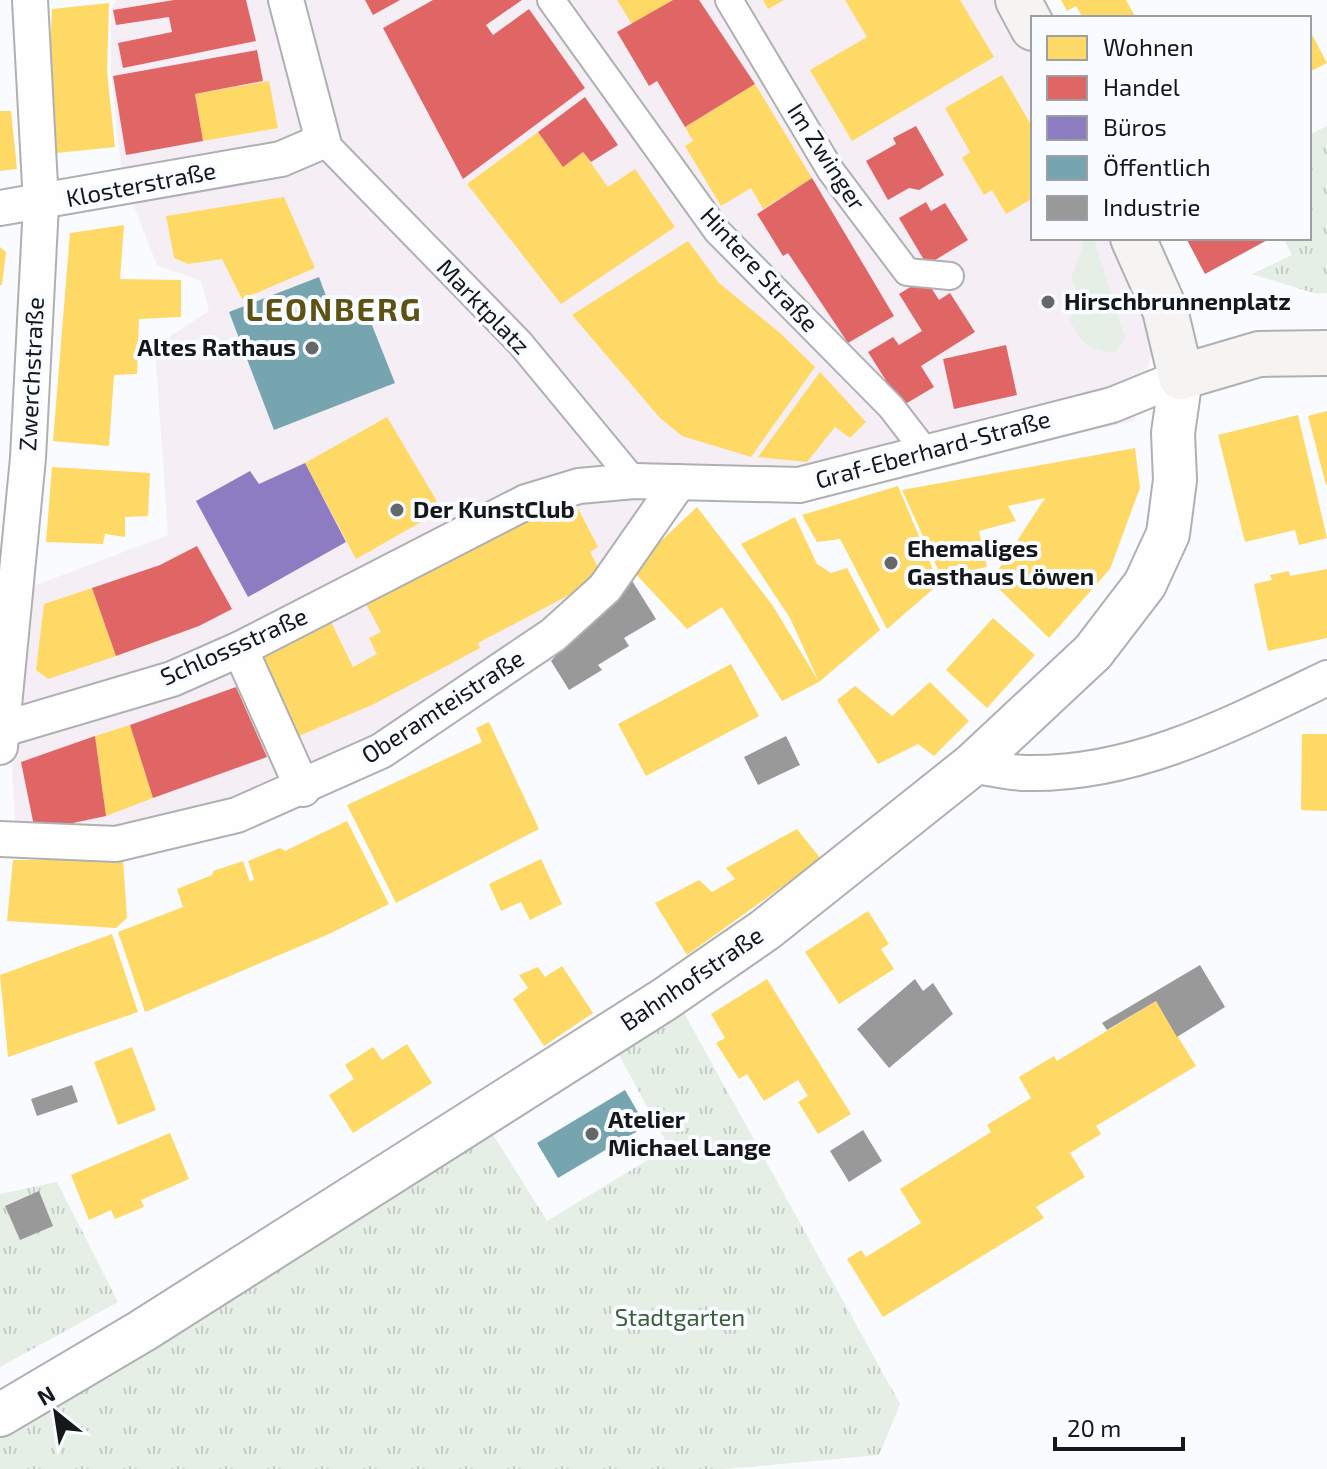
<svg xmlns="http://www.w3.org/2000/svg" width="1327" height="1469" font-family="'Exo 2',sans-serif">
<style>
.commercial{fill:#f6eef5}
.grass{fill:#e5efe6}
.park{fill:url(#park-tufts)}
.homes{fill:#ffd966}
.shops{fill:#e06666}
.offices{fill:#8e7cc3}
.public{fill:#76a5af}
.industry{fill:#999}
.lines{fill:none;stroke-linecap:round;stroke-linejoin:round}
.pedestrian-casing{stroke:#aeb0b2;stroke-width:30}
.minor-casing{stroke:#aeb0b2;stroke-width:38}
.tertiary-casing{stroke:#aeb0b2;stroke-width:46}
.secondary-casing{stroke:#aeb0b2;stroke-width:48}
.pedestrian{stroke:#fefeff;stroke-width:26}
.minor{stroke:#fefeff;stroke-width:34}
.tertiary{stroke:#fefeff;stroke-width:42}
.secondary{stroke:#f6f3f3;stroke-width:44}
.poi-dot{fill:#656769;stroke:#f8fbff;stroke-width:3}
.labels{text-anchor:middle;stroke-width:8;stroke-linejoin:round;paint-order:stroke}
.street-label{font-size:24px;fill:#151719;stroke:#f8fbff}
.poi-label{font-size:24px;font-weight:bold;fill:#151719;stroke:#f8fbff;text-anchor:start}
.park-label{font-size:24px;fill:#3b5f37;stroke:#f8fbff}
.district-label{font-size:32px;font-weight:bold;letter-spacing:2px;fill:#5d5114;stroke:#f8fbff}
</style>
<defs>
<pattern id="park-tufts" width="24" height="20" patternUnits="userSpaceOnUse" patternTransform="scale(2)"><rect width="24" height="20" fill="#e5efe6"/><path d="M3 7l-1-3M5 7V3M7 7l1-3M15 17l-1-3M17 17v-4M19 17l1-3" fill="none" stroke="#c4ccc5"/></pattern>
</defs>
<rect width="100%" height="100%" fill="#f9fbfe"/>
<polygon class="commercial" points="117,0 1020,0 1033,22 1033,238 1156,238 1174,269 1134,421 829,490 712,469 504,693 218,808 17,851 2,598 168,535 155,346 209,311 201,281 157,265 122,176 111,73 111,9"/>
<path class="grass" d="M1093,238L1125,337L1116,352C1091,352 1080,342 1070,320C1078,304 1080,294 1071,279L1085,239Z"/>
<g class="park">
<polygon points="1327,126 1327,293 1317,294 1252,274 1292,255 1283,238 1309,238 1309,135"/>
<polygon points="684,1013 900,1404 879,1455 725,1469 0,1469 0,1415 482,1117 547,1221 669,1147 618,1053"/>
<polygon points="57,1182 118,1302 0,1367 0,1194"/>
</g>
<g class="homes">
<polygon points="617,0 673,0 632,24"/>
<polygon points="763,0 784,0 768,9"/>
<polygon points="845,0 960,0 994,57 852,141 810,70 867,37"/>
<polygon points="1061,0 1126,0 1136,18 1083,18 1076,6 1067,11"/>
<polygon points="109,3 107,71 115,147 57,153 49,77 52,9"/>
<polygon points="1309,29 1327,63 1309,72"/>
<polygon points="1002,75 1033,128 1033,198 1006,214 992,190 984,195 962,158 970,152 945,108"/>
<polygon points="269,81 278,128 203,141 195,94"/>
<polygon points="755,84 812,178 763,209 751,188 721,206 685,146 693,141 685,127"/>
<polygon points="0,111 11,111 17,169 0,171"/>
<polygon points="538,132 563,167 583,152 608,187 635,169 675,227 561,304 467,184"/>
<polygon points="284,197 315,268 242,299 222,259 188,264 174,258 166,216"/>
<polygon points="124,225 120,279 181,280 181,317 139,319 137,374 114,375 109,446 53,441 70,233"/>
<polygon points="688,241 719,283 780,333 815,367 751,457 682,436 660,418 572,315"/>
<polygon points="0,247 6,252 2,285 0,285"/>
<polygon points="820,372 866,422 850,438 835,427 807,462 758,457"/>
<polygon points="1327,411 1327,485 1326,485 1308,416"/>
<polygon points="1298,415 1327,538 1299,545 1295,530 1245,542 1218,435"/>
<polygon points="387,417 442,510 356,559 305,463"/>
<polygon points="1135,448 1140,488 1110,569 1049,638 991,581 1045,498 1008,506 1016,521 979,531 987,567 941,576 902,490"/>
<polygon points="52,467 150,473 148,516 125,517 125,537 105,534 103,544 46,542"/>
<polygon points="898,486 939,584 887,629 840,539 817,542 802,515"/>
<polygon points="571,495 598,547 590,552 603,577 478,643 480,648 454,662 372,705 294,738 257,656 331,622 353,667 377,654 369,638 381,632 366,604"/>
<polygon points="697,507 773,606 819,682 782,701 722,607 687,629 631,569"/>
<polygon points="795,517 817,564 831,573 847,568 880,630 819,682 790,618 741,544"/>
<polygon points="1327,569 1327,638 1268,651 1254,584 1272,580 1270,575 1289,571 1290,576"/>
<polygon points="92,588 116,656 48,679 36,670 44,604"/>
<polygon points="993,618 1035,655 987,708 946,670"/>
<polygon points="731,664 759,716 646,776 618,724"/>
<polygon points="930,682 969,721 934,756 918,744 878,764 837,700 855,686 892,716"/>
<polygon points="489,722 539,829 396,903 347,805 482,742 476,728"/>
<polygon points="130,725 153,798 106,816 95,736"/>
<polygon points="1302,734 1327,734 1327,811 1301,810"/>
<polygon points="347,821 389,904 329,934 145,1012 118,932 183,907 177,889 212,875 213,871 243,861 250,882 254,879 248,861 280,848 285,851"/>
<polygon points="797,829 821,859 687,955 655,903 699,880 712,892 735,879 726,868"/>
<polygon points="123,859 127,918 116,928 7,921 13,860"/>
<polygon points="541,859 562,904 530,920 521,902 501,911 489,884"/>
<polygon points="868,911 889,944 881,949 894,969 839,1004 805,952"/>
<polygon points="112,934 138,1012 8,1057 0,975"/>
<polygon points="562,966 593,1013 544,1046 513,999 528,988 519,975 538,967 545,977"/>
<polygon points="767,979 851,1114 818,1134 798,1102 808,1096 798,1080 764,1101 747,1074 739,1079 716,1043 725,1038 711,1014"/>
<polygon points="1156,1001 1196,1066 1096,1126 1101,1134 1070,1153 1085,1177 1036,1207 1044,1218 883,1317 847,1259 861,1250 866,1257 921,1223 900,1189 991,1132 987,1125 1031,1098 1019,1077 1054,1056 1057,1061"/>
<polygon points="407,1044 432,1083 353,1133 329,1095 354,1079 345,1065 373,1047 382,1060"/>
<polygon points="132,1047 156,1110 118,1125 94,1062"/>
<polygon points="170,1133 189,1179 141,1200 144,1207 115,1219 111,1210 89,1220 71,1175"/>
</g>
<g class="shops">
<polygon points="174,0 246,0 256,41 123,68 118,43 172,32 169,17 116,25 113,10"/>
<polygon points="365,0 400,0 373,15"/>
<polygon points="433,0 522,0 486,25 493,35 529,9 585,88 463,179 383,28"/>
<polygon points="673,0 699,0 755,84 685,127 657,81 649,86 617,32"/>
<polygon points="257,50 263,81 195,94 203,141 126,155 113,76"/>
<polygon points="585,97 618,145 591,162 583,152 563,167 538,132"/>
<polygon points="916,126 944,175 919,190 909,188 888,200 866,161 896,144 893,138"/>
<polygon points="812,178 894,316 848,343 788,253 783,256 757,214"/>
<polygon points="926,202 931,211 945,203 968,240 927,265 899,218"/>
<polygon points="1186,238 1271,238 1205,274"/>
<polygon points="925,278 939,300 950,293 975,332 921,366 934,387 902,406 868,352 893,337 899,345 922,331 899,294"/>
<polygon points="1006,345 1017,395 954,409 943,359"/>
<polygon points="197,546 232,609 199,626 116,656 92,588 160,565"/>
<polygon points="236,687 267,757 153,798 130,725"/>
<polygon points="95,736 106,816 35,831 21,762"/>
</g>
<polygon class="offices" points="305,463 346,542 248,597 196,501 250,471 259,484"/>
<g class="public">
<polygon points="319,277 332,312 362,300 395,383 274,430 229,312"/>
<polygon points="625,1090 646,1126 558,1178 537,1143"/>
</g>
<g class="industry">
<polygon points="629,576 656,619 624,638 629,646 598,665 602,670 569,690 551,661"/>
<polygon points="786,736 800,765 758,785 744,757"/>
<polygon points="1200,965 1225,1007 1177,1037 1156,1001 1107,1030 1102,1023"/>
<polygon points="915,979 923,991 933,983 953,1014 889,1068 857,1029"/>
<polygon points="72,1085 78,1102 37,1116 31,1099"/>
<polygon points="863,1130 882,1161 849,1182 830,1151"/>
<polygon points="39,1191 53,1226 20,1240 5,1206"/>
</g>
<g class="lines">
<defs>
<g id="pedestrian">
<polyline points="551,0 717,231 891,407 925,451"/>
<polyline points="729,0 831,171 907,272 950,276"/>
<polyline points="323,141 520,343 634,481"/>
</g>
<g id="minor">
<polyline points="0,208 281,159 323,141 286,0"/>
<polyline points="240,649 303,789"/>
<polyline points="0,730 172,679 240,649 526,502 579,486 634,481 799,485 1112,405 1181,377"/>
<polyline points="0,747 28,458 41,204 30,0"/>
<path d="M972,765C990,768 1009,773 1027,773C1135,775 1232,724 1327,678"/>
<polyline points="0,839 116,844 237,815 381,751 553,635 605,588 679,482"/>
</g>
<polyline id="tertiary" points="0,1415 142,1331 665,999 765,930 972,765 1093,652 1145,584 1168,534 1175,480 1173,433 1181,377"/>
<g id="secondary">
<polyline points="1018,0 1033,28"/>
<polyline points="1133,238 1165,310 1181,377 1259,354 1327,353"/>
</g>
</defs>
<use href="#pedestrian" class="pedestrian-casing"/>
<use href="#minor" class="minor-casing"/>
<use href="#tertiary" class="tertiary-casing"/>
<use href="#secondary" class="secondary-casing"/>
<use href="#pedestrian" class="pedestrian"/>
<use href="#minor" class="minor"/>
<use href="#tertiary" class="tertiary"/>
<use href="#secondary" class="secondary"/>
</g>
<g class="poi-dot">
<circle cx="1048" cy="302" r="8"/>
<circle cx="312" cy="348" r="8"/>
<circle cx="397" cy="510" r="8"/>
<circle cx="891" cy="563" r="8"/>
<circle cx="592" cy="1134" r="8"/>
</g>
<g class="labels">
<g class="street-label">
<text transform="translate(826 157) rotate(57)" y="8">Im Zwinger</text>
<text transform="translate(141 185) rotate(-11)" y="8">Klosterstraße</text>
<text transform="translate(759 270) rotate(47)" y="8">Hintere Straße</text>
<text transform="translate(483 307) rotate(46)" y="8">Marktplatz</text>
<text transform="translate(32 374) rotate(-87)" y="8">Zwerchstraße</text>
<text transform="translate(933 450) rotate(-15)" y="8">Graf-Eberhard-Straße</text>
<text transform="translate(234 647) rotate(-24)" y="8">Schlossstraße</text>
<text transform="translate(443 707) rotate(-33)" y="8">Oberamteistraße</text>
<text transform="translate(692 979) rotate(-34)" y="8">Bahnhofstraße</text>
</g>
<g class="poi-label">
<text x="1064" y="310">Hirschbrunnenplatz</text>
<text x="296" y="356" text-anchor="end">Altes Rathaus</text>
<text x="413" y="518">Der KunstClub</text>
<text x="907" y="557">Ehemaliges<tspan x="907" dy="28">Gasthaus Löwen</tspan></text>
<text x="608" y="1128">Atelier<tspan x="608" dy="28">Michael Lange</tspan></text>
</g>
<g class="park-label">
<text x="680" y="1326">Stadtgarten</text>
</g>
<g class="district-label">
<text x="334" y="321">LEONBERG</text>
</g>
</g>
<rect x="1031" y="16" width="280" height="224" fill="#f8fbff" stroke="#9da0a3" stroke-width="2"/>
<rect x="1047" y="36" width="40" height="24" fill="#ffd966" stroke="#9da0a3" stroke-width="2"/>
<text x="1103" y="56" font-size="24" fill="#151719">Wohnen</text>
<rect x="1047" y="76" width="40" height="24" fill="#e06666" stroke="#9da0a3" stroke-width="2"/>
<text x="1103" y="96" font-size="24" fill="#151719">Handel</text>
<rect x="1047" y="116" width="40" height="24" fill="#8e7cc3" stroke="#9da0a3" stroke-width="2"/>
<text x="1103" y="136" font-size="24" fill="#151719">Büros</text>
<rect x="1047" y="156" width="40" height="24" fill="#76a5af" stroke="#9da0a3" stroke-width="2"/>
<text x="1103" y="176" font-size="24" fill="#151719">Öffentlich</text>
<rect x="1047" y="196" width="40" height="24" fill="#999999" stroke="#9da0a3" stroke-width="2"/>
<text x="1103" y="216" font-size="24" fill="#151719">Industrie</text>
<g transform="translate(56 1413) rotate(330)" stroke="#f8fbff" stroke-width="6" paint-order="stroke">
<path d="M0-6L14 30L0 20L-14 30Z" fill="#151719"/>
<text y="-12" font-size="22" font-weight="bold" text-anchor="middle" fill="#151719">N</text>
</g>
<path d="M1055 1437v12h128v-12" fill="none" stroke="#151719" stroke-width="4"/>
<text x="1067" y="1437" font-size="24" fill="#151719" stroke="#f8fbff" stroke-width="6" paint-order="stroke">20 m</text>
</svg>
